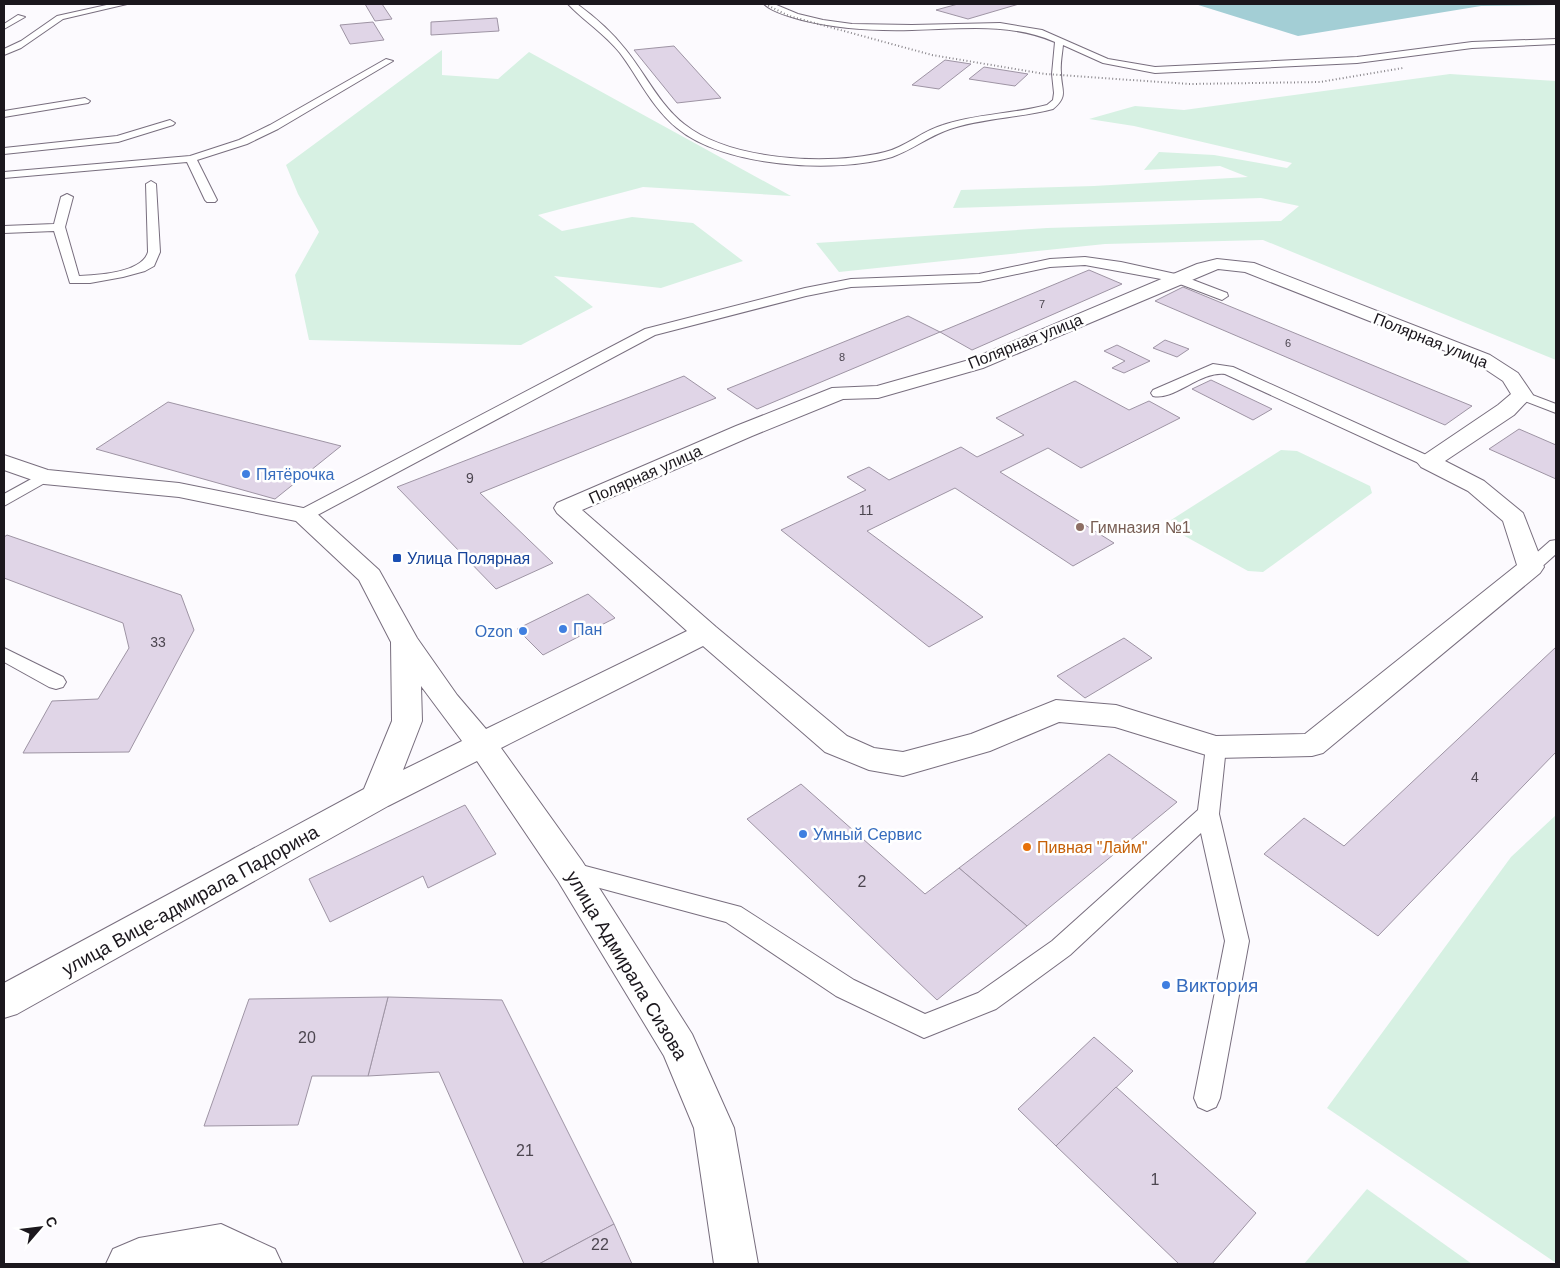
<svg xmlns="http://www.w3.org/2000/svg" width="1560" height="1268" font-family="Helvetica,sans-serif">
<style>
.green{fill:#d7f1e3}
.water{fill:#a3ced5}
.building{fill:#e0d5e7;stroke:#9e94a4}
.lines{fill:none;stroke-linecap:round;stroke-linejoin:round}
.service-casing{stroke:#786e7e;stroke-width:2}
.minor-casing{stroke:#786e7e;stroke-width:2}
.service{fill:#fff;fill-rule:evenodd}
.minor{fill:#fff;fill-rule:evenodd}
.rail{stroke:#88858a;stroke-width:2;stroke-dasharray:1 2.5;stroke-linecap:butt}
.shop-dot{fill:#3f7fe0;stroke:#fff;stroke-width:2}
.education-dot{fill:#8d6e63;stroke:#fff;stroke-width:2}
.transit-dot{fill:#1a4fb4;stroke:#fff;stroke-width:2}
.food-dot{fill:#e8710a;stroke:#fff;stroke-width:2}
.labels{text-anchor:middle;stroke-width:5;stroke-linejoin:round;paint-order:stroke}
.far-number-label{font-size:11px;fill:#4c4650}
.number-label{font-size:14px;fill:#4c4650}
.street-label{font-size:16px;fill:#1b171d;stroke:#fff}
.shop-label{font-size:16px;fill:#366cbe;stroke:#fff;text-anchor:start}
.education-label{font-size:16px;fill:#785e54;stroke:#fff;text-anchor:start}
.transit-label{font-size:16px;fill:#164399;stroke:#fff;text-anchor:start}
.food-label{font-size:16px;fill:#c56008;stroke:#fff;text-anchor:start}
.near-number-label{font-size:16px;fill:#4c4650}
.near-street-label{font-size:19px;fill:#1b171d;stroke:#fff}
.near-shop-label{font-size:19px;fill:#366cbe;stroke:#fff;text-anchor:start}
</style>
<rect width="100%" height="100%" fill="#fcfafe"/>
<g class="green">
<polygon points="442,50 442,75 498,79 529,52 791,196 643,187 538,215 562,231 632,217 693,223 743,261 661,288 554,276 593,307 521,345 309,340 295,275 319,232 298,194 286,165"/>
<polygon points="1450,74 1556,81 1556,360 1263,240 1105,244 839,272 816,243 1047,228 1281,221 1299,206 1261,198 953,208 961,190 1094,186 1248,177 1220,166 1144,170 1159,152 1214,155 1287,168 1292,163 1134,126 1089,119 1135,106 1184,110"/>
<polygon points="1281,450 1297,451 1370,486 1372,493 1263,572 1248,571 1172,529 1171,520"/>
<polygon points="1556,815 1556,1263 1327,1108 1511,857"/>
<polygon points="1367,1189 1472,1264 1304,1264"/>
</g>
<polygon class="water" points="1195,4 1556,4 1556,5 1481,6 1298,36"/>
<g class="building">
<polygon points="365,4 382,4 392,19 375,21"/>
<polygon points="958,4 1019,4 968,19 936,10"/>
<polygon points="497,18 499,31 431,35 431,22"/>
<polygon points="373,22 384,40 350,44 340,25"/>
<polygon points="674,46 721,98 677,103 634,50"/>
<polygon points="945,60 971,64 939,89 912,85"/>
<polygon points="984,67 1028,74 1015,86 969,79"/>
<polygon points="1089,270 1122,284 972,350 940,332"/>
<polygon points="1183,287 1423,386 1472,406 1445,425 1155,301"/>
<polygon points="908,316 940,332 757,409 727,389"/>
<polygon points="1165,340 1189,349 1177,357 1153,348"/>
<polygon points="1117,345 1150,361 1124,373 1112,368 1125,361 1104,351"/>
<polygon points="684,376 716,398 480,493 553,563 496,589 397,487"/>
<polygon points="1211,380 1272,409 1253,420 1192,389"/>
<polygon points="1075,381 1129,410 1149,401 1180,418 1081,468 1048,448 1000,472 1114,543 1073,566 955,488 867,531 983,617 929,647 781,530 866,490 847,477 869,467 889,480 961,447 977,457 1024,435 996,418"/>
<polygon points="168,402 341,446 275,499 96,449"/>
<polygon points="1519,429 1556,445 1556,479 1489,449"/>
<polygon points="7,535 181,595 194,630 129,752 23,753 52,701 98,699 129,648 123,623 4,578 4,537"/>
<polygon points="588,594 615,618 543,655 517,629"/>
<polygon points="1124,638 1152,658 1085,698 1057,676"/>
<polygon points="1556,647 1556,752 1378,936 1264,854 1304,818 1344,846"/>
<polygon points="1109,754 1177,802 1027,926 959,868"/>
<polygon points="801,784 925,894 959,868 1027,926 937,1000 747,819"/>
<polygon points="465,805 496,854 428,888 423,876 330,922 309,879"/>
<polygon points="388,997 502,1000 614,1224 539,1264 524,1264 439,1072 368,1076"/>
<polygon points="388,997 368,1076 312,1076 298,1125 204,1126 249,999"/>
<polygon points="1094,1037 1133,1071 1056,1146 1018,1109"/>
<polygon points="1116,1087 1256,1213 1212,1264 1179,1264 1056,1146"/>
<polygon points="614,1224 632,1264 539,1264"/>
</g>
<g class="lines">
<defs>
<g id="service">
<polygon points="111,4 127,4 63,19 21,48 4,55 4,49 21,41 57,16"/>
<path d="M568,4H577C595,17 612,32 626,50C646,75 659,104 684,124C730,161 830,166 885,152C906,147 922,131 943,125C976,114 1013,114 1047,105L1053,100L1054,93L1052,74L1055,42C1009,22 961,29 912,30C875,31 838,29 802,20C791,17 772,12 764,4H774L798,14L823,20L852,24L912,25L1000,23L1042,30L1108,59L1155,67L1357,57L1472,42L1556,39V44L1472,48L1357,63L1155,73L1103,63L1063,45C1062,55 1060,64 1061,73C1061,90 1069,96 1053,109C1019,118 983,118 950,129C929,136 912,150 892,157C835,174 723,167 677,128C652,108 639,78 620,53C605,34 584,21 568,4Z"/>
<polygon points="18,15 25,17 4,29 4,24"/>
<polygon points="386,59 393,61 278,129 247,144 197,160 217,200 215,202 207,202 205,200 187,162 4,178 4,172 190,156 239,140 270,125"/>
<polygon points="85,98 90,101 88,103 4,117 4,111"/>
<polygon points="170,120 175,123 173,125 118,142 4,154 4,148 117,136"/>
<path d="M151,181L156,184L160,252L154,266L145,271L123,277L90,283H70L54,231L4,233V226L54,224L61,197L67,194L73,197L65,227L79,276C98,275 142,273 148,252L146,184Z"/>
<polygon points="1085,257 1121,262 1180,275 1227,293 1228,296 1222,300 1172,281 1085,265 1050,267 979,282 851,287 806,296 655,335 310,519 298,519 296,515 298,511 645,329 805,288 851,279 979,274 1050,259"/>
<path d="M1213,364L1233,367L1435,459L1437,462L1429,467L1423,465L1225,374C1200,371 1174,401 1153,396L1151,393L1153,390Z"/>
<polygon points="1522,391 1556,404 1556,413 1517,398 1515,395 1517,392"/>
<polygon points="44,472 50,474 52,477 50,480 4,506 4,494"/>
<polygon points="1556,540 1556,554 1537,571 1525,571 1522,567 1525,563 1550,541"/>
<polygon points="4,648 63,677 66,682 63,687 56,689 49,687 4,662"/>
<polygon points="1216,739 1223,742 1226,747 1219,814 1249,941 1220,1098 1216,1107 1207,1111 1198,1107 1194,1098 1225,941 1201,833 1070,955 996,1009 924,1038 836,996 726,922 570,880 562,878 559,871 562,864 570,862 741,907 854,980 925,1014 978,993 1052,941 1198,810 1206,747 1209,742"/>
</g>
<g id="minor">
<path d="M1217,259L1254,263L1490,355L1518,373L1533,395L1514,415L1445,461L1484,481L1523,513L1544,567L1540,573L1323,753L1312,756L1216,758L1115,727L1059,722L990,751L903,776L869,770L825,752L703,646L501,748L582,861L692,1034L734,1128L758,1264H714L694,1128L664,1056L558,881L477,761L388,806L17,1014L4,1018V983L364,789L392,721L391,642L359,580L296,521L179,497L44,484L4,470V455L48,470L179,483L313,510L379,570L417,638L457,695L486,729L687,631L557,513L554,508L557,503L736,426L832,388L877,386L969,360L1197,264ZM1218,269L1245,272L1476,363L1503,381L1511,394L1498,405L1421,457L1417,462L1421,467L1468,491L1503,521L1517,565L1305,734L1216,736L1116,705L1056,700L971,734L903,752L874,748L847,736L716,627L582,510L752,436L843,399L878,398L983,368ZM421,686L462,741L403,770L422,721Z"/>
<polygon points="221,1224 275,1249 282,1264 106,1264 113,1249 139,1238"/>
</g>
</defs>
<use href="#service" class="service-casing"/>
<use href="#minor" class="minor-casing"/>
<use href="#service" class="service"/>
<use href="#minor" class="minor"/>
<polyline class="rail" points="765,4 789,16 932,55 1045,74 1189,84 1320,82 1403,68"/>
</g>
<g class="shop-dot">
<circle cx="246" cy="474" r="5"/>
<circle cx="563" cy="629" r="5"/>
<circle cx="523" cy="631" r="5"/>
<circle cx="803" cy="834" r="5"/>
<circle cx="1166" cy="985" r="5"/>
</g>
<circle class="education-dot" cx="1080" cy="527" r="5"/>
<rect class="transit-dot" x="392" y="553" width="10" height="10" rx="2.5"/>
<circle class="food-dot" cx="1027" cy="847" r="5"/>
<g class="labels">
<g class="far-number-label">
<text x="1042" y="308">7</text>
<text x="1288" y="347">6</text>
<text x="842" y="361">8</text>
</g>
<g class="number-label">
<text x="470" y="483">9</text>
<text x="866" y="515">11</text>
<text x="158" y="647">33</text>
<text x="1475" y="782">4</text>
</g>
<g class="street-label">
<text transform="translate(1431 340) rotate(22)" y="6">Полярная улица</text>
<text transform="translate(1025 341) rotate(-22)" y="6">Полярная улица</text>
<text transform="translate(645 474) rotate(-24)" y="6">Полярная улица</text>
</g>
<g class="shop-label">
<text x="256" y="480">Пятёрочка</text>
<text x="573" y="635">Пан</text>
<text x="513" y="637" text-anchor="end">Ozon</text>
<text x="813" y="840">Умный Сервис</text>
</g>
<g class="education-label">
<text x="1090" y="533">Гимназия №1</text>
</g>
<g class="transit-label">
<text x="407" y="564">Улица Полярная</text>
</g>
<g class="food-label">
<text x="1037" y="853">Пивная "Лайм"</text>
</g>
<g class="near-number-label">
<text x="862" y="887">2</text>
<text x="307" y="1043">20</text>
<text x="525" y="1156">21</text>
<text x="1155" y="1185">1</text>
<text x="600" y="1250">22</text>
</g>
<g class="near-street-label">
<text transform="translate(190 900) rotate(-29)" y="7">улица Вице-адмирала Падорина</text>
<text transform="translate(627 965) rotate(59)" y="7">улица Адмирала Сизова</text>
</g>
<g class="near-shop-label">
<text x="1176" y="992">Виктория</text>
</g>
</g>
<rect width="1560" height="1268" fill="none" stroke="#1b171d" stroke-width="10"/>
<g transform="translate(40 1228) rotate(62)" stroke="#ffffff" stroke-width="4" paint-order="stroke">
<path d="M0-4L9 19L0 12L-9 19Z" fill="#1b171d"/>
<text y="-8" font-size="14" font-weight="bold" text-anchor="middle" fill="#1b171d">С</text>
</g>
</svg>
